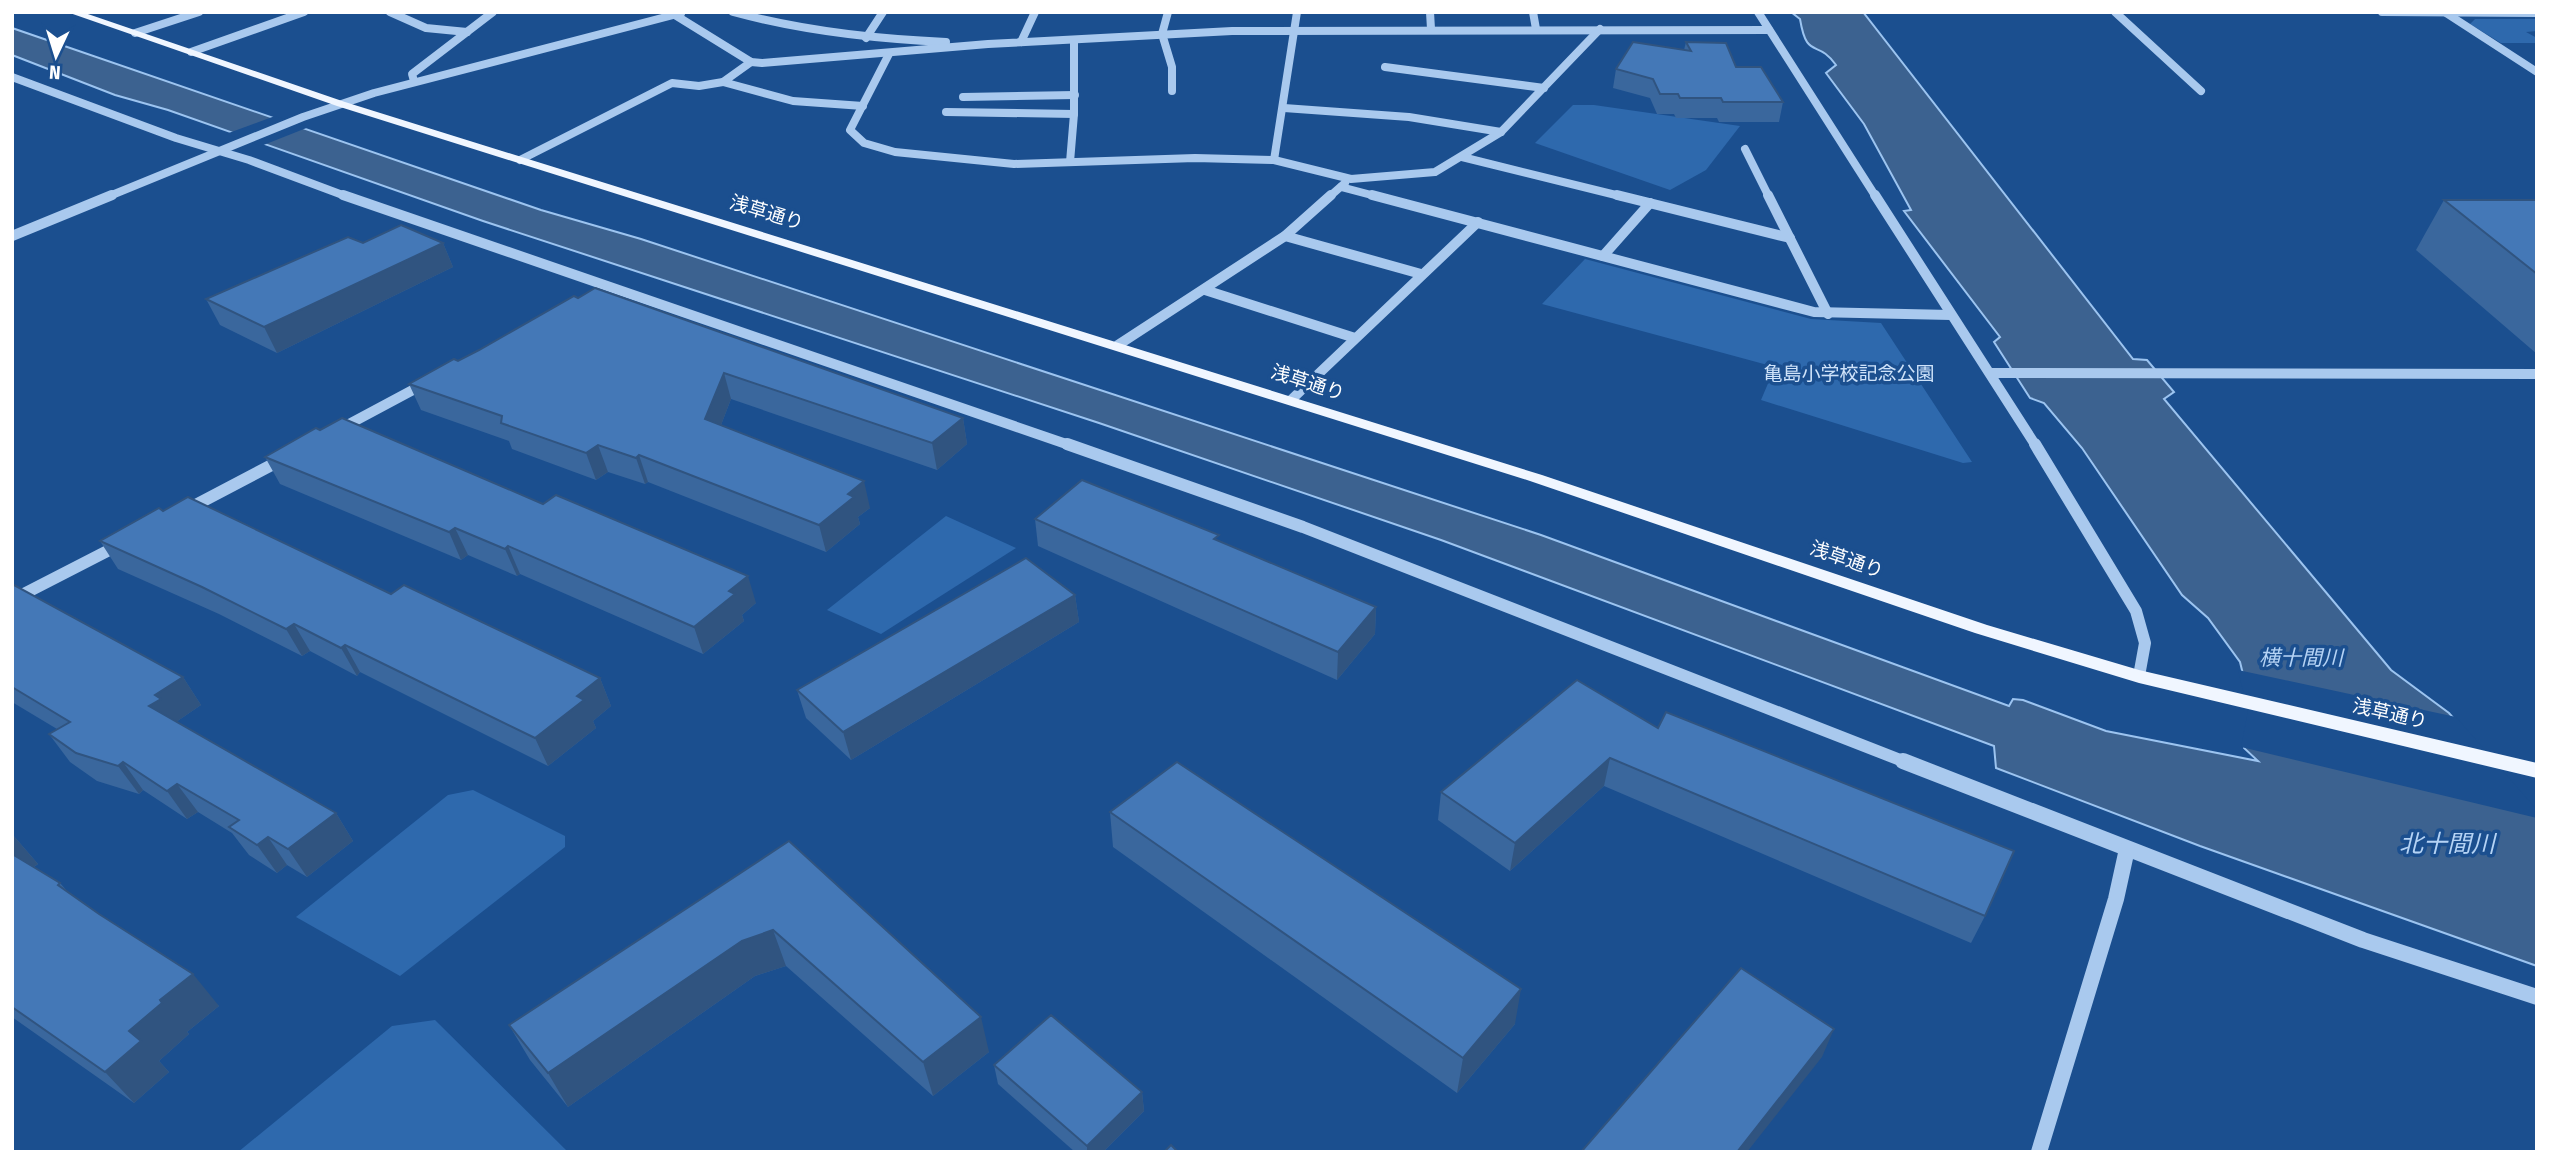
<svg xmlns="http://www.w3.org/2000/svg" width="2549" height="1164" font-family="'Fira Sans Condensed','Noto Sans JP',sans-serif">
<style>
.green{fill:#2e69ad}
.water{fill:#3c6290;stroke:#9cc4f0;stroke-width:2}
.pier{fill:#1b4f8f}
.lines{fill:none;stroke-linecap:round;stroke-linejoin:round}
.minor-far3{stroke:#a9c9ee;stroke-width:8}
.minor-far2{stroke:#a9c9ee;stroke-width:10}
.minor-far1{stroke:#a9c9ee;stroke-width:12}
.minor{stroke:#a9c9ee;stroke-width:16}
.major{fill:#f0f6ff;fill-rule:evenodd}
.wall{fill:#3a679d}
.shaded-wall{fill:#305480}
.building{fill:#4478b7;stroke:#305480;stroke-width:2}
.labels{text-anchor:middle;stroke-width:7;stroke-linejoin:round;paint-order:stroke}
.street-label{font-size:19px;fill:#fff;stroke:#1b4f8f}
.park-label{font-size:19px;fill:#cfe3fa;stroke:#1b4f8f}
.water-label{font-size:21px;font-style:italic;fill:#b5d3f5;stroke:#1b4f8f}
.near-water-label{font-size:24px;font-style:italic;fill:#b5d3f5;stroke:#1b4f8f}
</style>
<rect width="100%" height="100%" fill="#1b4f8f"/>
<g class="green">
<polygon points="2475,19 2537,19 2537,31 2526,32 2537,38 2537,43 2501,43 2470,24"/>
<polygon points="1573,105 1594,105 1740,126 1706,170 1670,190 1535,143"/>
<polygon points="1585,259 1811,319 1881,323 1972,462 1963,463 1761,400 1775,367 1542,304"/>
<polygon points="946,516 1016,548 881,634 827,610"/>
<polygon points="473,790 565,836 565,847 400,976 296,917 448,795"/>
<polygon points="435,1020 568,1152 238,1152 392,1026"/>
</g>
<path class="water" d="M1791,12H1863L2133,359L2147,360L2174,392L2164,399L2391,670L2449,713L2537,815V966L2200,846L1996,768L1994,746L1441,540L1099,423L483,221L168,110L115,95L12,55V28L541,210L641,239L1541,535L2009,706L2013,699L2023,700L2106,731L2258,761L2244,748L2252,711L2240,662L2208,618L2182,595L2082,448L2044,403L2030,398L1994,342L2000,337L1904,211L1911,210L1864,124L1826,73L1836,65C1817,38 1807,61 1800,19Z"/>
<g class="pier">
<polygon points="275,116 309,127 261,146 226,134"/>
<polygon points="2238,670 2456,717 2537,810 2537,818 2241,747 2248,711"/>
</g>
<g class="lines">
<g class="minor-far3">
<polyline points="390,12 426,28 467,32"/>
<path d="M733,12C803,31 874,39 946,42"/>
<polyline points="1168,12 1162,34 1172,67 1172,91"/>
<polyline points="1430,12 1431,29"/>
<polyline points="1533,12 1536,29"/>
<polyline points="1758,12 1876,197"/>
<polyline points="2115,12 2201,91"/>
<polyline points="2382,12 2537,13"/>
<polyline points="2446,13 2537,72"/>
<polyline points="675,15 751,62 762,63 988,44 1232,31 1769,30"/>
<polyline points="135,33 199,12"/>
<polyline points="866,38 883,12"/>
<polyline points="1021,42 1035,12"/>
<polyline points="191,52 304,12"/>
<polyline points="889,54 850,130 864,143 895,152 1014,164 1195,158 1274,160 1351,179 1435,172 1501,132 1600,29"/>
<polyline points="751,62 723,82 793,101 863,106"/>
<polyline points="1385,67 1544,88"/>
<polyline points="12,77 176,138 249,160 348,197"/>
<polyline points="414,81 412,74 493,12"/>
<polyline points="963,97 1075,95"/>
<polyline points="1284,108 1409,117 1501,132"/>
<polyline points="946,112 1074,114"/>
<polyline points="1745,149 1769,197"/>
<polyline points="1462,157 1624,197"/>
<polyline points="520,160 672,83 699,86 723,82"/>
<polyline points="1274,160 1297,12"/>
<polyline points="1070,162 1074,114 1074,40"/>
<polyline points="1341,187 1379,197"/>
<polyline points="107,197 303,117 374,93 681,13"/>
<polyline points="1329,197 1345,183"/>
</g>
<g class="minor-far2">
<polyline points="343,195 1072,446"/>
<polyline points="1372,195 1814,312 1951,315"/>
<polyline points="1617,195 1790,238"/>
<polyline points="1768,195 1828,314"/>
<polyline points="1875,195 2036,446"/>
<polyline points="12,236 112,195"/>
<polyline points="1285,236 1421,274"/>
<polyline points="1603,256 1650,203"/>
<polyline points="1205,290 1355,338"/>
<polyline points="1118,345 1285,236 1331,195"/>
<polyline points="1991,373 2537,374"/>
<polyline points="1291,400 1478,222"/>
<polyline points="338,430 424,384"/>
</g>
<g class="minor-far1">
<polyline points="1067,444 1303,527 1908,763"/>
<polyline points="2035,444 2136,611 2145,643 2139,676"/>
<polyline points="186,510 285,458"/>
<polyline points="12,600 121,544"/>
</g>
<g class="minor">
<polyline points="1903,761 2363,940 2537,997"/>
<polyline points="2039,1152 2116,899 2127,849"/>
</g>
<polygon class="major" points="67,12 82,12 345,102 1542,475 1987,625 2139,670 2537,763 2537,778 2139,683 1975,633 1530,481 337,106"/>
</g>
<g class="wall">
<polygon points="1686,42 1736,67 1783,102 1779,122 1719,122 1717,118 1676,118 1674,114 1657,114 1650,98 1613,88 1616,69 1684,50"/>
<polygon points="2444,200 2537,200 2537,354 2416,250"/>
<polygon points="443,243 453,267 277,353 220,325 206,299"/>
<polygon points="574,296 963,418 967,444 937,470 731,399 721,425 870,508 858,517 860,524 826,552 648,482 645,484 608,472 596,480 512,449 509,441 421,410 409,384 479,350"/>
<polygon points="320,430 756,603 742,615 744,621 703,654 520,574 517,576 468,555 461,560 280,484 265,457"/>
<polygon points="163,511 391,594 600,678 611,706 593,721 596,728 548,766 360,672 357,676 310,651 302,656 219,614 118,569 100,541"/>
<polygon points="1035,519 1219,541 1376,607 1375,634 1337,680 1038,546"/>
<polygon points="12,585 183,677 201,705 176,722 177,723 336,813 353,841 307,877 287,865 277,873 249,855 232,833 198,812 187,819 143,790 139,794 97,781 70,762 49,734 57,729 12,702"/>
<polygon points="1075,595 1079,622 851,760 806,718 797,690"/>
<polygon points="1658,728 1985,916 1971,943 1604,786 1510,871 1438,820 1441,792"/>
<polygon points="1110,812 1515,1024 1457,1093 1113,847"/>
<polygon points="12,834 38,864 34,867 60,883 67,891 219,1006 187,1032 189,1034 159,1061 169,1072 134,1103 12,1017"/>
<polygon points="789,841 989,1052 933,1096 786,966 755,976 568,1107 530,1060 509,1025"/>
<polygon points="994,1065 1142,1092 1144,1111 1103,1152 1075,1152 998,1084"/>
</g>
<g class="shaded-wall">
<polygon points="443,243 453,267 277,353 264,327"/>
<polygon points="724,373 731,399 713,446 705,419"/>
<polygon points="963,418 967,444 937,470 932,443"/>
<polygon points="598,445 608,472 596,480 586,453"/>
<polygon points="639,455 648,482 645,484 636,458"/>
<polygon points="864,481 870,508 858,517 860,524 826,552 819,525 848,494"/>
<polygon points="455,528 468,555 461,560 449,532"/>
<polygon points="508,546 520,574 517,576 505,549"/>
<polygon points="748,576 756,603 742,615 744,621 703,654 694,627 729,591"/>
<polygon points="1075,595 1079,622 851,760 843,732"/>
<polygon points="1376,607 1375,634 1337,680 1338,652"/>
<polygon points="294,624 310,651 302,656 286,629"/>
<polygon points="345,645 360,672 357,676 341,648"/>
<polygon points="183,677 201,705 176,722 180,727 149,706 155,695"/>
<polygon points="600,678 611,706 593,721 596,728 548,766 535,738 577,696"/>
<polygon points="1610,758 1604,786 1510,871 1515,843"/>
<polygon points="123,762 143,790 139,794 118,766"/>
<polygon points="177,784 198,812 187,819 167,791"/>
<polygon points="336,813 353,841 307,877 288,849"/>
<polygon points="12,834 38,864 22,875 12,864"/>
<polygon points="268,837 287,865 277,873 257,845"/>
<polygon points="773,930 786,966 755,976 568,1107 548,1073 742,941"/>
<polygon points="193,974 219,1006 187,1032 189,1034 159,1061 169,1072 134,1103 105,1072 129,1031 160,1000"/>
<polygon points="1521,989 1515,1024 1457,1093 1463,1058"/>
<polygon points="981,1017 989,1052 933,1096 923,1062"/>
<polygon points="1834,1029 1822,1057 1747,1152 1737,1152"/>
<polygon points="1142,1092 1144,1111 1103,1152 1087,1152 1087,1146"/>
</g>
<g class="building">
<polygon points="1633,42 1691,51 1686,42 1726,43 1736,67 1761,67 1783,102 1723,102 1721,98 1680,98 1678,94 1660,94 1653,79 1616,69"/>
<polygon points="2444,200 2537,200 2537,274"/>
<polygon points="401,225 443,243 264,327 206,299 348,237 363,243"/>
<polygon points="595,288 963,418 932,443 724,373 705,419 864,481 848,494 854,497 819,525 639,455 636,458 598,445 586,453 501,423 502,416 409,384 454,359 458,361 479,350 574,296 578,298"/>
<polygon points="342,418 543,504 556,495 748,576 729,591 735,594 694,627 508,546 505,549 455,528 449,532 265,457 316,428 320,430"/>
<polygon points="1082,480 1219,535 1214,539 1376,607 1338,652 1035,519"/>
<polygon points="188,497 391,594 404,585 600,678 577,696 584,700 535,738 345,645 341,648 294,624 286,629 202,587 100,541 159,508 163,511"/>
<polygon points="1026,558 1075,595 843,732 797,690"/>
<polygon points="12,585 14,585 183,677 155,695 161,699 149,706 336,813 288,849 268,837 257,845 229,827 239,820 177,784 167,791 123,762 118,766 76,753 49,734 70,722 12,687"/>
<polygon points="1577,680 1658,728 1666,712 2014,851 1985,916 1610,758 1515,843 1441,792"/>
<polygon points="1177,762 1521,989 1463,1058 1110,812"/>
<polygon points="789,841 981,1017 923,1062 773,930 742,941 548,1073 509,1025"/>
<polygon points="12,854 60,883 58,885 99,914 193,974 160,1000 162,1003 129,1031 141,1041 105,1072 12,1007"/>
<polygon points="1741,968 1834,1029 1737,1152 1581,1152"/>
<polygon points="1051,1015 1142,1092 1087,1146 994,1065"/>
<polygon points="1171,1145 1178,1152 1164,1152"/>
</g>
<g class="labels">
<g class="street-label">
<text transform="translate(767 212) rotate(17)" y="7">浅草通り</text>
<text transform="translate(1308 382) rotate(18)" y="7">浅草通り</text>
<text transform="translate(1847 559) rotate(19)" y="7">浅草通り</text>
<text transform="translate(2390 713) rotate(13)" y="7">浅草通り</text>
</g>
<g class="park-label">
<text x="1849" y="380">亀島小学校記念公園</text>
</g>
<g class="water-label">
<text x="2301" y="665">横十間川</text>
</g>
<g class="near-water-label">
<text x="2447" y="852">北十間川</text>
</g>
</g>
<rect width="2549" height="1164" fill="none" stroke="#ffffff" stroke-width="28"/>
<g transform="translate(56 56) rotate(184)" stroke="#1b4f8f" stroke-width="5" paint-order="stroke">
<path d="M0-5L12 26L0 18L-12 26Z" fill="#ffffff"/>
<text y="-10" font-size="19" font-weight="bold" text-anchor="middle" fill="#ffffff">N</text>
</g>
</svg>
